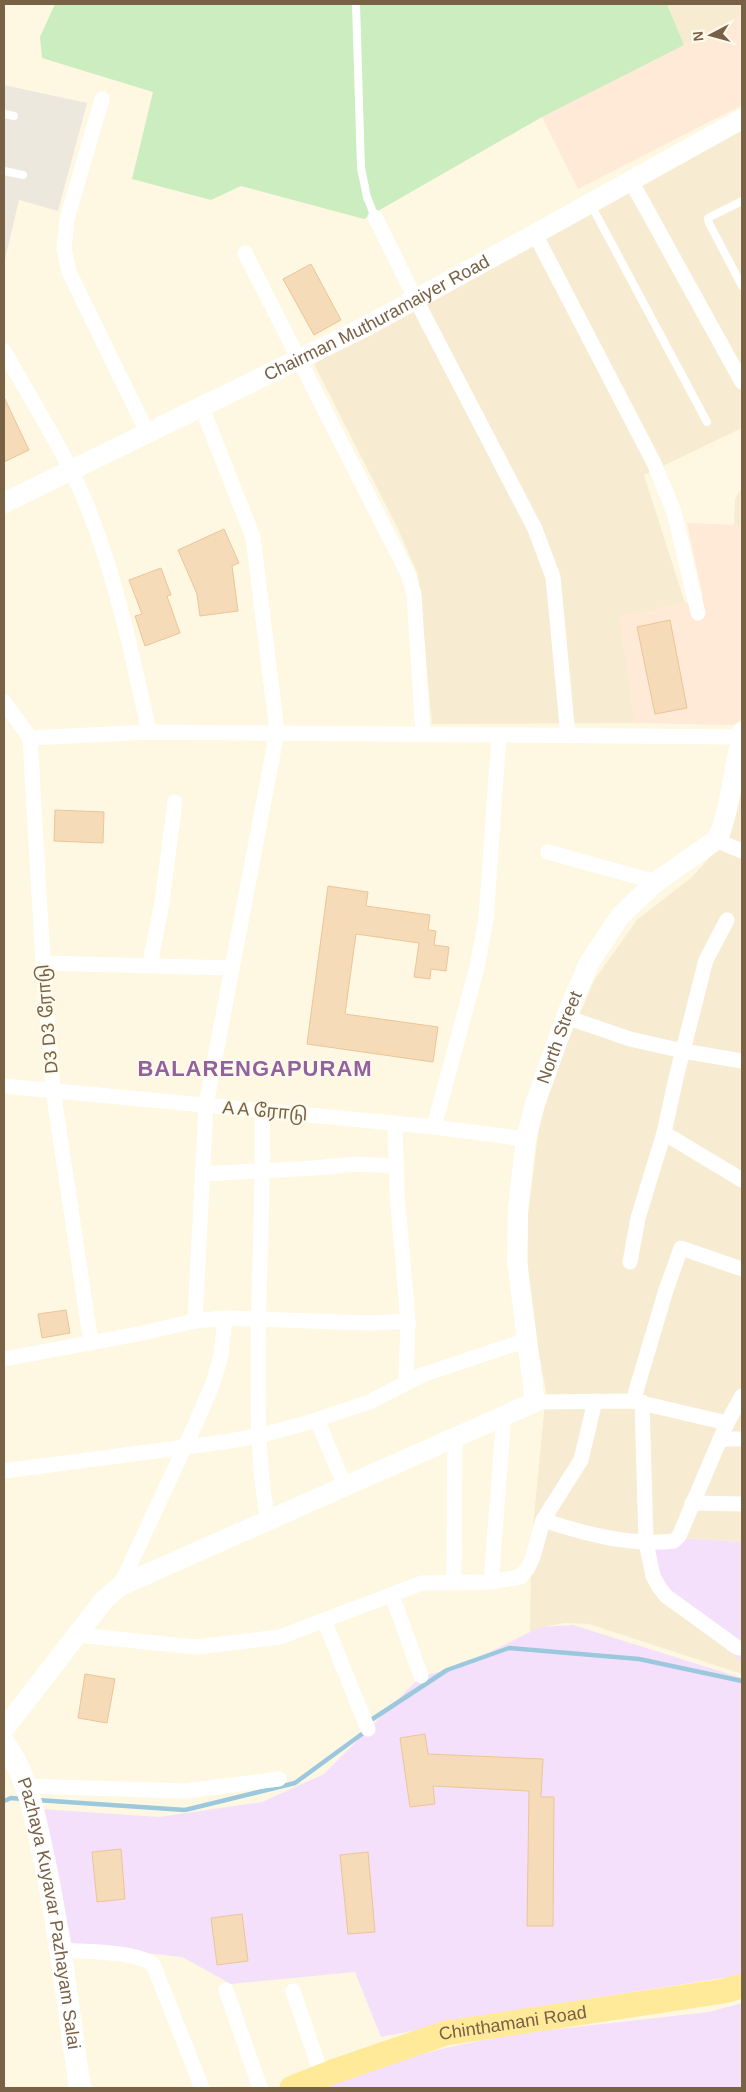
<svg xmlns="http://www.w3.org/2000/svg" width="746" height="2092" font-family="Helvetica,'Noto Sans Tamil',sans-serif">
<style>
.residential{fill:#f7ecd1}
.commercial{fill:#ffe9d7}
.industrial{fill:#ede8de}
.education{fill:#f5e0fb}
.green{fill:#cbedc0}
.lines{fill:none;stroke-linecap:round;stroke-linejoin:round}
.stream{stroke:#9bc8dd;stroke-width:4.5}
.building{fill:#f6dbb8;stroke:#ebc597}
.service{stroke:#fff;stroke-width:8}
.minor{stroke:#fff;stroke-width:15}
.tertiary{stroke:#fff;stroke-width:20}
.secondary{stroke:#fff;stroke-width:22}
.primary{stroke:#ffea9a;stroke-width:25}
.labels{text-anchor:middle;stroke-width:4;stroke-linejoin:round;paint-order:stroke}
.street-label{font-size:18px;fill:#796146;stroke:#fffbec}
.district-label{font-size:22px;font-weight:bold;letter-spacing:1px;fill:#93619d;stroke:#fffbec}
</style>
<rect width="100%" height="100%" fill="#fef8e3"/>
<g class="residential">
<polygon points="667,4 742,4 742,15 684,45"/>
<polygon points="742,127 742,428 644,475 685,603 620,617 635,723 432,724 418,575 398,529 314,364"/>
<polygon points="742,487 742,525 734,525 735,499"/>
<polygon points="742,784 742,1542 652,1536 670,1596 742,1663 742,1674 589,1624 565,1623 552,1625 530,1634 531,1548 546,1391 528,1297 528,1215 540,1118 562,1055 595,979 637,920 692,877 722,844"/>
</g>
<g class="commercial">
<polygon points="742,15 742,105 578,189 542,117"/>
<polygon points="687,523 742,525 742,720 733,725 635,723 620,617 685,603 703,597"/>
</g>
<polygon class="industrial" points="4,85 87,103 58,211 19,200 4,264"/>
<g class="education">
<polygon points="651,1536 742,1542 742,1663 670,1596 662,1585"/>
<polygon points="573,1625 742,1678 742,1975 550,2005 381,2037 355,1972 231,1984 182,1957 72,1945 42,1809 159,1817 262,1802 324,1774 421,1676 458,1668 540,1627"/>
<polygon points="742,2003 742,2088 323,2088 367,2069 445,2048 513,2034 709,2012"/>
</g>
<polygon class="green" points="55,4 667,4 684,45 542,117 364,219 241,186 211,200 132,179 153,92 42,58 40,37"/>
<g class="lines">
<g class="stream">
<polyline points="368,1722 447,1670 509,1648 639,1659 742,1681"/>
<polyline points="37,1800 185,1810 295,1783 366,1731"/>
<polyline points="4,1801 11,1798 22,1799"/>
</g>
</g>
<g class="building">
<polygon points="311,264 341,320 314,335 283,279"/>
<polygon points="4,397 29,450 4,462"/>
<polygon points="224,529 239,563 232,566 238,611 200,616 197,594 178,550"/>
<polygon points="161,568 171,595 167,596 180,633 145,646 135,616 142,614 129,580"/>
<polygon points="670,620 687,708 655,714 637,627"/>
<polygon points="55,810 104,812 103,843 54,841"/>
<polygon points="328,886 368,892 366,906 430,915 428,930 436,931 434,945 449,947 446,971 431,969 430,979 414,977 419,943 356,934 345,1014 438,1027 433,1062 307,1044"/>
<polygon points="66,1310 70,1333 42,1338 38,1314"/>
<polygon points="85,1674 115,1679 107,1723 78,1718"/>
<polygon points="425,1734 428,1754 543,1759 541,1797 554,1797 553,1926 527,1926 529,1791 433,1786 435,1804 410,1807 400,1738"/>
<polygon points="121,1849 125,1899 97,1902 92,1852"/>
<polygon points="368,1852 375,1932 348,1934 340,1855"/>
<polygon points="242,1914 248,1961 217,1965 211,1918"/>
</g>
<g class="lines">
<g class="service">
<polyline points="356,4 361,168 367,197 375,217"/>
<polyline points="4,114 14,116"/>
<polyline points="4,171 23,175"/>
<polyline points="742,201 708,218 709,223 742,286"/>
<polyline points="590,203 707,422"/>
</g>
<g class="minor">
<polyline points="102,99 67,219 64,248 69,272 148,434"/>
<polyline points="631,181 742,382"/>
<polyline points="375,217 415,298 535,529 553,577 568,736"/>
<polyline points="535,234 654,463 674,512 698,613"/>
<polyline points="245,253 408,574 414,594 423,734"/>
<path d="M4,351C34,405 69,458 91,516C118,586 133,659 149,732"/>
<polyline points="4,702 30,738 43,963 53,1090 91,1343"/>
<polyline points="30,738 149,732 740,737"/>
<polyline points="716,840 742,851"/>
<polyline points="548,852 656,882"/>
<polyline points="43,963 232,968"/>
<polyline points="150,964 162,902 175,802"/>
<polyline points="566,1017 630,1039 683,1051 742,1061"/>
<polyline points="4,1086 434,1127 526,1139"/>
<path d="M262,1110C264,1195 258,1280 258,1365C258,1417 258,1468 268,1520"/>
<polyline points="395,1123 397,1193 408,1321 406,1383"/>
<polyline points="434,1127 477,967 486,919 499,735"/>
<polyline points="664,1133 742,1180"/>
<polyline points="202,1174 314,1168 355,1164 396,1166"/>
<polyline points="630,1262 638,1218 664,1133 676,1078 706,960 727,920"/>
<polyline points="195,1321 206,1105 277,732 253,537 202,408"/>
<polyline points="4,1359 143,1333 195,1321 225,1318 370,1323 408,1321"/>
<polyline points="633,1401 666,1290 681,1248 742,1269"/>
<polyline points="535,1402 633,1401 727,1423"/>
<polyline points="642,1402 646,1542 653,1576 659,1587 666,1596 738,1648"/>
<polyline points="317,1420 345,1486"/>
<polyline points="722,1439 742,1439"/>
<polyline points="4,1471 224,1442 258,1436 307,1423 369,1402 422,1375 527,1340"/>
<polyline points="692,1503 742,1504"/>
<path d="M543,1520C585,1534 630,1546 674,1541L679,1536L727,1423L742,1396"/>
<polyline points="454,1581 455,1437"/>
<polyline points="491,1582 504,1415"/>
<polyline points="120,1586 195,1425 213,1383 221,1355 225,1318"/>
<polyline points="392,1595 421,1676"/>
<polyline points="324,1620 368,1729"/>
<polyline points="78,1635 196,1647 280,1637 422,1583 491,1582 520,1577 528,1568 533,1557 543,1520 581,1460 595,1401"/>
<polyline points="25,1786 185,1791 279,1779"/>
<path d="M60,1950C88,1952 129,1950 153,1964L202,2088"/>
<polyline points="226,1990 260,2088"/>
<polyline points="293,1991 322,2076"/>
</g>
<g class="tertiary">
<path id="s1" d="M4,503L365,327L535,234L742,119"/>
<path id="s2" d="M4,1729L104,1600L120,1586L535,1402L517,1261L518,1209L526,1139L535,1104L566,1017L589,963L621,915L656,882L716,840L721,831L728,806L742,732"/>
</g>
<path class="secondary" id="s3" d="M4,1743C27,1775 35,1816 43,1854C60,1931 68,2010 80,2088"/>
<path class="primary" id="s4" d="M292,2088L335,2071L446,2033L724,1991L742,1986"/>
</g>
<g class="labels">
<g class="street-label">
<text dy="6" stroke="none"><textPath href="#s1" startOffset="416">Chairman Muthuramaiyer Road</textPath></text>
<text transform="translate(47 1019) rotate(-95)" y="6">D3 D3 ரோடு</text>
<text dy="6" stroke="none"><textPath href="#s2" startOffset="1010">North Street</textPath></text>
<text transform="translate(265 1111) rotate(5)" y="6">A A ரோடு</text>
<text dy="6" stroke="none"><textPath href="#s3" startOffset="178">Pazhaya Kuyavar Pazhayam Salai</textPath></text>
<text dy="6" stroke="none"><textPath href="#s4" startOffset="231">Chinthamani Road</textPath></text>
</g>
<g class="district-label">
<text x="255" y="1076">BALARENGAPURAM</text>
</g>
</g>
<rect width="746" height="2092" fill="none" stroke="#796146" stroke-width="10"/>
<g transform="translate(711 35) rotate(264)" stroke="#fffbec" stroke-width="4" paint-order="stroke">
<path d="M0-4L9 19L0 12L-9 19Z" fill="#796146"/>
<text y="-8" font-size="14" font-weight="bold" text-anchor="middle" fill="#796146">N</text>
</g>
</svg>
